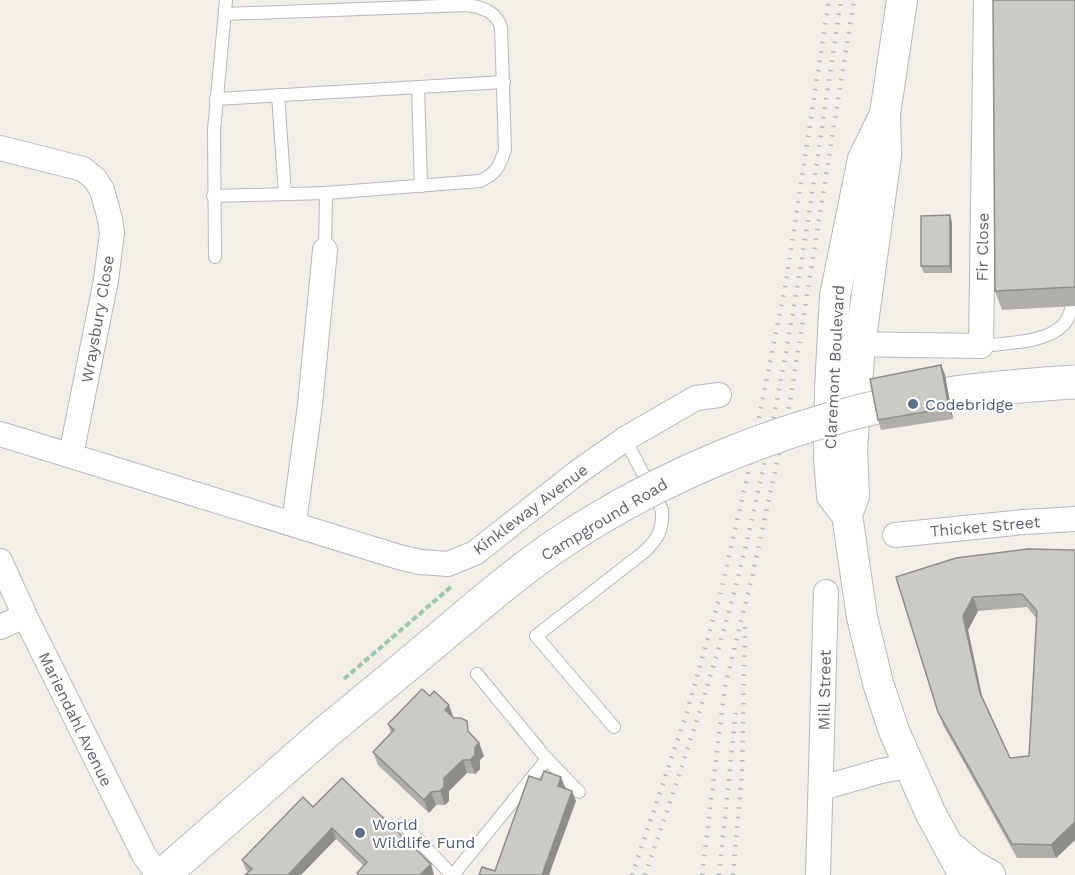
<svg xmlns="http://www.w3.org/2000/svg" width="1075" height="875" font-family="'Work Sans',sans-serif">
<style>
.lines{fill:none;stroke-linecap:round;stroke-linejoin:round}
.service-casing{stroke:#b5b8bc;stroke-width:14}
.minor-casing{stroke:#b5b8bc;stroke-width:26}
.tertiary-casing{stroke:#b5b8bc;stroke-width:32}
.secondary-casing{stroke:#b6babf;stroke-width:35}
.path{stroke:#9cc7a9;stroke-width:4;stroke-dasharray:6 3;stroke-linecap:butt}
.service{stroke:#fff;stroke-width:12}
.minor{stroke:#fff;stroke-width:24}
.tertiary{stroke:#fff;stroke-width:30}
.secondary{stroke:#fff;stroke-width:33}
.rail{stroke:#b6b7b8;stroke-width:4.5;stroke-dasharray:1.5 8;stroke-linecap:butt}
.secondary-bridge-casing{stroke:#b6babf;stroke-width:35;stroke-linecap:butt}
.secondary-bridge{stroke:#fff;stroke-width:33}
.wall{fill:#afaea9;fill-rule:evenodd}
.shaded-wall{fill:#8f8d8a}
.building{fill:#cccac5;stroke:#8f8d8a;stroke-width:1.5;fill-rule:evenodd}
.service-dot{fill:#5c6f8a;stroke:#fff;stroke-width:2}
.labels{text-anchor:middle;stroke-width:4.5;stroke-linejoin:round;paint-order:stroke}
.street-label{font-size:16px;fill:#5f6368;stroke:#fff}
.service-label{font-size:16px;fill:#4e5e75;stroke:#fff;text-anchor:start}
</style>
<rect width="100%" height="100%" fill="#f1efe8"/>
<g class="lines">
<defs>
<g id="service">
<polyline points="418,87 421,186"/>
<polyline points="278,95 285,194"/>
<polyline points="216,99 504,82"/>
<path d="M213,196L326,193L480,181C497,173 499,167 505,150L501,27C495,11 484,8 468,5L225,14"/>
<polyline points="325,250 326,193"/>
<polyline points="215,257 214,130 226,0"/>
<path d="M981,346C1004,343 1045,343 1062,326C1068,321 1070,314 1072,306"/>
<path d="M614,727L536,636L644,552C658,539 663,530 662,510L625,439"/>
<polyline points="547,759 579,792"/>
<polyline points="403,824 452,875"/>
<polyline points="453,875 547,759 477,674"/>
</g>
<g id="minor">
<polyline points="0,148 83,169 95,179 102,190 110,219 112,233 106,280 71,455"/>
<polyline points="843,344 981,346 986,0"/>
<polyline points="0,434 399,557 420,562 448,564 475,553 578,472 625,439 696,398 719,395"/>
<polyline points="294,523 310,405 325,250"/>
<polyline points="895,535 1024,522 1075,519"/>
<polyline points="0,561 25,616 144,855 158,875"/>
<polyline points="0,627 25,616"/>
<polyline points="822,788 881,771 908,766"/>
<polyline points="818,875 826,592"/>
</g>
<g id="tertiary">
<polyline points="885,114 863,159 835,296 830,389 829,458 832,496 847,515 862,617 878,683 894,731 930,812 964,875"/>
<polyline points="847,515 854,496 852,449 860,345 886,155 885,114 902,0"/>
<polyline points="953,849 972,865 990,875"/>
</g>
<polyline id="secondary" points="163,875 325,733"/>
</defs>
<use href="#service" class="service-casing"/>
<use href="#minor" class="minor-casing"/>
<use href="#tertiary" class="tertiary-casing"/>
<use href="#secondary" class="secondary-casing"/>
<polyline class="path" points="344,679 452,586"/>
<use href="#service" class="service"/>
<use href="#minor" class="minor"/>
<use href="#tertiary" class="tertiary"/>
<use href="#secondary" class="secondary"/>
<g class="rail">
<polyline points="632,875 687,712 720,595 747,478 786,282 829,0"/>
<path d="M645,875C686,756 726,637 753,514C792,345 815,172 841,0"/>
<polyline points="702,875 725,686 752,577 790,402 854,0"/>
<polyline points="719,875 736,710"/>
<polyline points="733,875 742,772 745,627"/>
</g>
<defs>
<path id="secondary-bridge" d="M325,733C370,696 416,658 461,620C496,591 530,562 569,537C666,474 777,429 890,404C951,391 1013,386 1075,382"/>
</defs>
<use href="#secondary-bridge" class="secondary-bridge-casing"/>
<use href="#secondary-bridge" class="secondary-bridge"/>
</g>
<g class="wall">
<polygon points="1075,0 1075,306 1002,310 995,291"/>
<polygon points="950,215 952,223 952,273 924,273 921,266"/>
<polygon points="941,365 945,375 953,419 881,430 878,420"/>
<path d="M1075,550V840L1056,858H1017L943,725L896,577ZM1027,607L1037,619L1029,756L1010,758L983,700L968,630L978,611Z"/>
<polygon points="453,718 479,743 484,756 480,760 480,769 475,774 467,773 449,791 449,801 445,805 436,805 429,813 378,765 373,752 391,733 388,724"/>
<polygon points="313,807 434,875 358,875 357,873 364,866 336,839 248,872 246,870 242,860"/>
</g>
<g class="shaded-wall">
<polygon points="950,215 952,223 952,273 950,266"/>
<polygon points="941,365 945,375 953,419 949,408"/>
<polygon points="973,597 978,611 968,630 984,706 980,693 963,616"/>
<polygon points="449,705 454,719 445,710"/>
<polygon points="479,743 484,756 480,760 480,769 475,774 470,760 475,747"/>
<polygon points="463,760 467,773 449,791 449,801 445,805 440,791 444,778"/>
<polygon points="561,777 565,787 562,796 558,786"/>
<polygon points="572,791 576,801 549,875 542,875"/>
<polygon points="431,792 436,805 429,813 424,800"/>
<polygon points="1075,822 1075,840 1056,858 1051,845"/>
<polygon points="332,828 336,839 301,875 288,875"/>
<polygon points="431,864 434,875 420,875"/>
</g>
<g class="building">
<polygon points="993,0 1075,0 1075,287 995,291"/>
<polygon points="950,215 950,266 921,266 921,216"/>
<polygon points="941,365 949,408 878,420 870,379"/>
<path d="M1028,549L1075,550V822L1051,845L1012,844L938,712L896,577L956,558ZM1022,594L1037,611L1029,756L1010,758L980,693L963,616L973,597Z"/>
<polygon points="422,689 430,696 434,691 449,705 445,710 454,718 461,718 467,721 468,731 479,743 475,747 475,755 470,760 463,760 444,778 444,787 440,791 431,792 424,800 373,752 394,730 388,724"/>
<polygon points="544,771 561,777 558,786 572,791 542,875 479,875 482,867 495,871 529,776 541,780"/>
<polygon points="342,778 431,864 420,875 359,875 357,873 367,862 332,828 288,875 245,875 252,869 242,860 303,797 313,807"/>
</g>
<g class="service-dot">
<circle cx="913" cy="404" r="6"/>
<circle cx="360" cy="833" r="6"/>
</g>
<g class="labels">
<g class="street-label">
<text transform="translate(982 247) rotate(-89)" y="6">Fir Close</text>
<text transform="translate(97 319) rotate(-80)" y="6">Wraysbury Close</text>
<text transform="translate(834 367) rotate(-87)" y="6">Claremont Boulevard</text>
<text transform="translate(530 509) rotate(-37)" y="6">Kinkleway Avenue</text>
<text transform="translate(604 519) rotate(-31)" y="6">Campground Road</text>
<text transform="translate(985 526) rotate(-5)" y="6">Thicket Street</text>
<text transform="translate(824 690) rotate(-89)" y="6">Mill Street</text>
<text transform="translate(76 719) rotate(64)" y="6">Mariendahl Avenue</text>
</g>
<g class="service-label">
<text x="925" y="410">Codebridge</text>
<text x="372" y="830">World<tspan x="372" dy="18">Wildlife Fund</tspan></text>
</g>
</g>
</svg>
